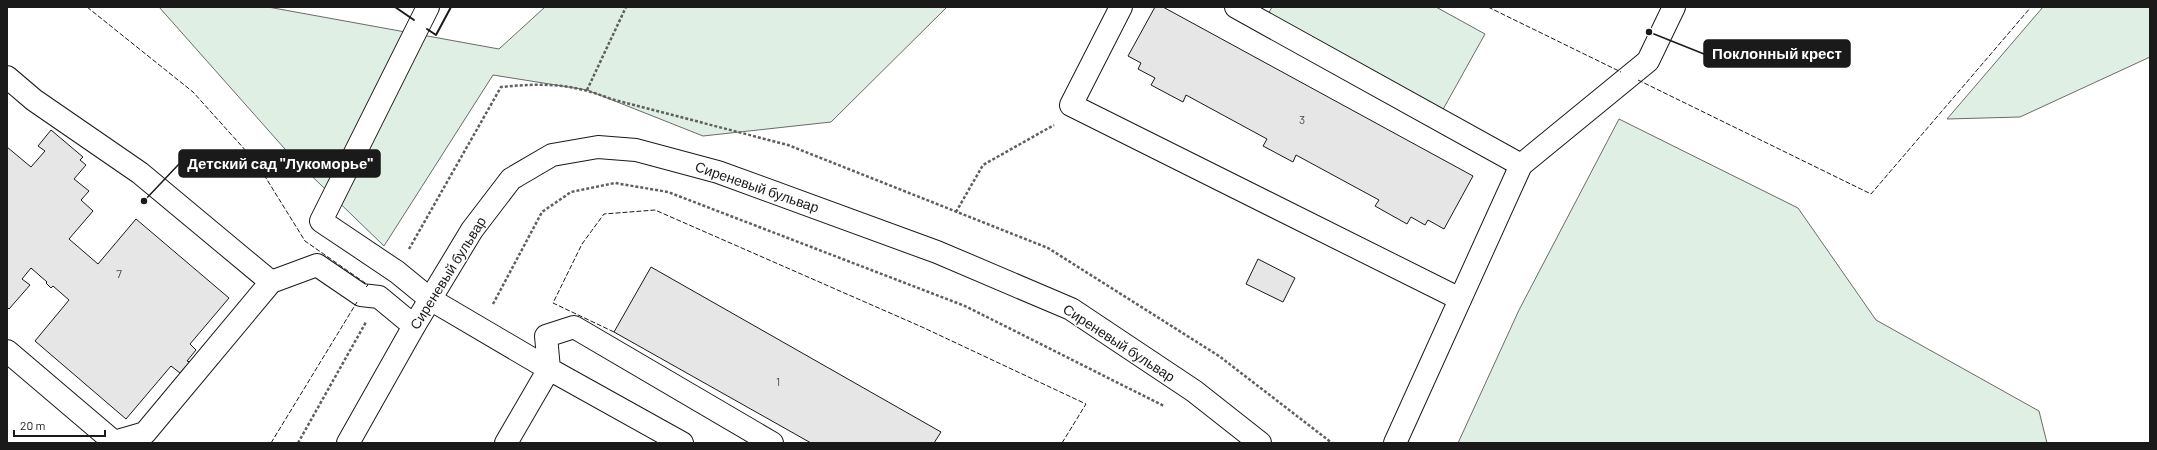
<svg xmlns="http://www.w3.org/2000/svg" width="2157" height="450" font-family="Barlow,sans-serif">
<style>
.green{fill:#e0efe3;stroke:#6a6a6a}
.building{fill:#e6e6e6;stroke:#1a1a1a}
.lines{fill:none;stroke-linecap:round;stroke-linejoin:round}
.minor-casing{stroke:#1a1a1a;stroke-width:24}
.path{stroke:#5f5f5f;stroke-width:2.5;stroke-dasharray:3 2;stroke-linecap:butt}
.minor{stroke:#fff;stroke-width:22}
.fence{stroke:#1a1a1a;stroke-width:1;stroke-dasharray:5 2;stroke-linecap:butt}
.wall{stroke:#1a1a1a;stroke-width:2}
.labels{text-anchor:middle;stroke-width:3;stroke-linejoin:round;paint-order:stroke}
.number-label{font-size:12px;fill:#4d4d4d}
.street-label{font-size:14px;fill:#1a1a1a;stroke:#fff}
.leader{fill:none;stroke:#1a1a1a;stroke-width:1.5}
.callout-dot{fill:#1a1a1a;stroke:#fff;stroke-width:1.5}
.callout{fill:#1a1a1a;stroke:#1a1a1a;stroke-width:1.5}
.callout-label{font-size:15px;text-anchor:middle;font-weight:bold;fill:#fff}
</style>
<rect width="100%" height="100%" fill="#fff"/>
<g class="green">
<polygon points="159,7 268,7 499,49 545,7 947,7 831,122 703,136 587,90 493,75 384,246 292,157"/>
<polygon points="1272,7 1436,7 1485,34 1436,122 1262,25"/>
<polygon points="2043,7 2150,7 2150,57 2020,117 1947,119"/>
<polygon points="1619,119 1798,208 1876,320 2039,411 2047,443 1458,443 1519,310"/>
</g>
<g class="building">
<polygon points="1155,7 1163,7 1473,176 1444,229 1428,220 1425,225 1411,217 1407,224 1375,206 1379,200 1296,155 1293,162 1263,146 1267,139 1186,95 1183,102 1151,85 1155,78 1138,69 1141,63 1128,56"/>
<polygon points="51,130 83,157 80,160 86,165 74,179 89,191 81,200 93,211 69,239 98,264 136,219 229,298 190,344 196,350 187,361 190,362 180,373 171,366 126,419 35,341 69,300 53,286 51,288 46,283 47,282 31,268 22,279 30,285 9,309 7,307 7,147 31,167 45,151 38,146"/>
<polygon points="1258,259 1295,278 1283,302 1246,284"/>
<polygon points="651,267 941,432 934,443 811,443 614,332"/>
</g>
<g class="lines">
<defs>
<g id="minor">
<polyline points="428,7 321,221 397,272 430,299 549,369 506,443"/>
<polyline points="1121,7 1071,105 1460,299"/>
<polyline points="1236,7 1521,165"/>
<polyline points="7,77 34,100 140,173 271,282"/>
<polyline points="7,351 114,442 145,433 271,282 317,265 361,295 379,297 414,326"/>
<polyline points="348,443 414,326 472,230 511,179 552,155 598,147 636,150 718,172 937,252 1071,309 1194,391 1260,443"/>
<polyline points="682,443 549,369 546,336 574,327 772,443"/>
<polyline points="1395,443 1521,165 1648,61 1674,7"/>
</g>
</defs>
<use href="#minor" class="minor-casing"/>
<g class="path">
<polyline points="587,90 626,7"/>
<polyline points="956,212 983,165 1054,125"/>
<path d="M409,249L501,87C543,83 571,83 611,99L788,145L1048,248L1219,356L1332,443"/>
<polyline points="493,304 542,212 571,192 615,183 668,192 965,306 1164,406"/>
<polyline points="298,443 366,322"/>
</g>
<use href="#minor" class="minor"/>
<g class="fence">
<polyline points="87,7 193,92 256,162 305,241 368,285 366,287"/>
<polyline points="1488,7 1621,72"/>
<polyline points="1638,80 1871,194 2031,7"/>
<polyline points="614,332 553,303 582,244 604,214 655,210 922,327 1086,404 1062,443"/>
<polyline points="271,443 357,302"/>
</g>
<g class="wall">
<polyline points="395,7 414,20"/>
<polyline points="427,29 436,35 451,7"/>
</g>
</g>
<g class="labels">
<g class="number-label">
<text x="1302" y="124">3</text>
<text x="119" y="278">7</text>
<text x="778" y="386">1</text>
</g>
<g class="street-label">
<text transform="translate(757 187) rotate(19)" y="5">Сиреневый бульвар</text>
<text transform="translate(448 273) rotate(-58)" y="5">Сиреневый бульвар</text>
<text transform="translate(1119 343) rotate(33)" y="5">Сиреневый бульвар</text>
</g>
</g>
<path class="leader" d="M1649 32L1704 54M144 201L179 164"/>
<g class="callout-dot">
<circle cx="1649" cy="32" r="4"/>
<circle cx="144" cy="201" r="4"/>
</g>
<g class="callout">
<rect x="1704" y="40" width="146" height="27" rx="4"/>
<rect x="179" y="150" width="201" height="27" rx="4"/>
</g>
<g class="callout-label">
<text x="1777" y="59">Поклонный крест</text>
<text x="280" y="169">Детский сад "Лукоморье"</text>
</g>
<rect width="2157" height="450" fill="none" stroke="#1a1a1a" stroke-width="16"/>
<path d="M14 430v6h91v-6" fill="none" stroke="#1a1a1a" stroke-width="2"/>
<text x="20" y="430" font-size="12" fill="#1a1a1a" stroke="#ffffff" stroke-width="3" paint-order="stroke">20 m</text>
</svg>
